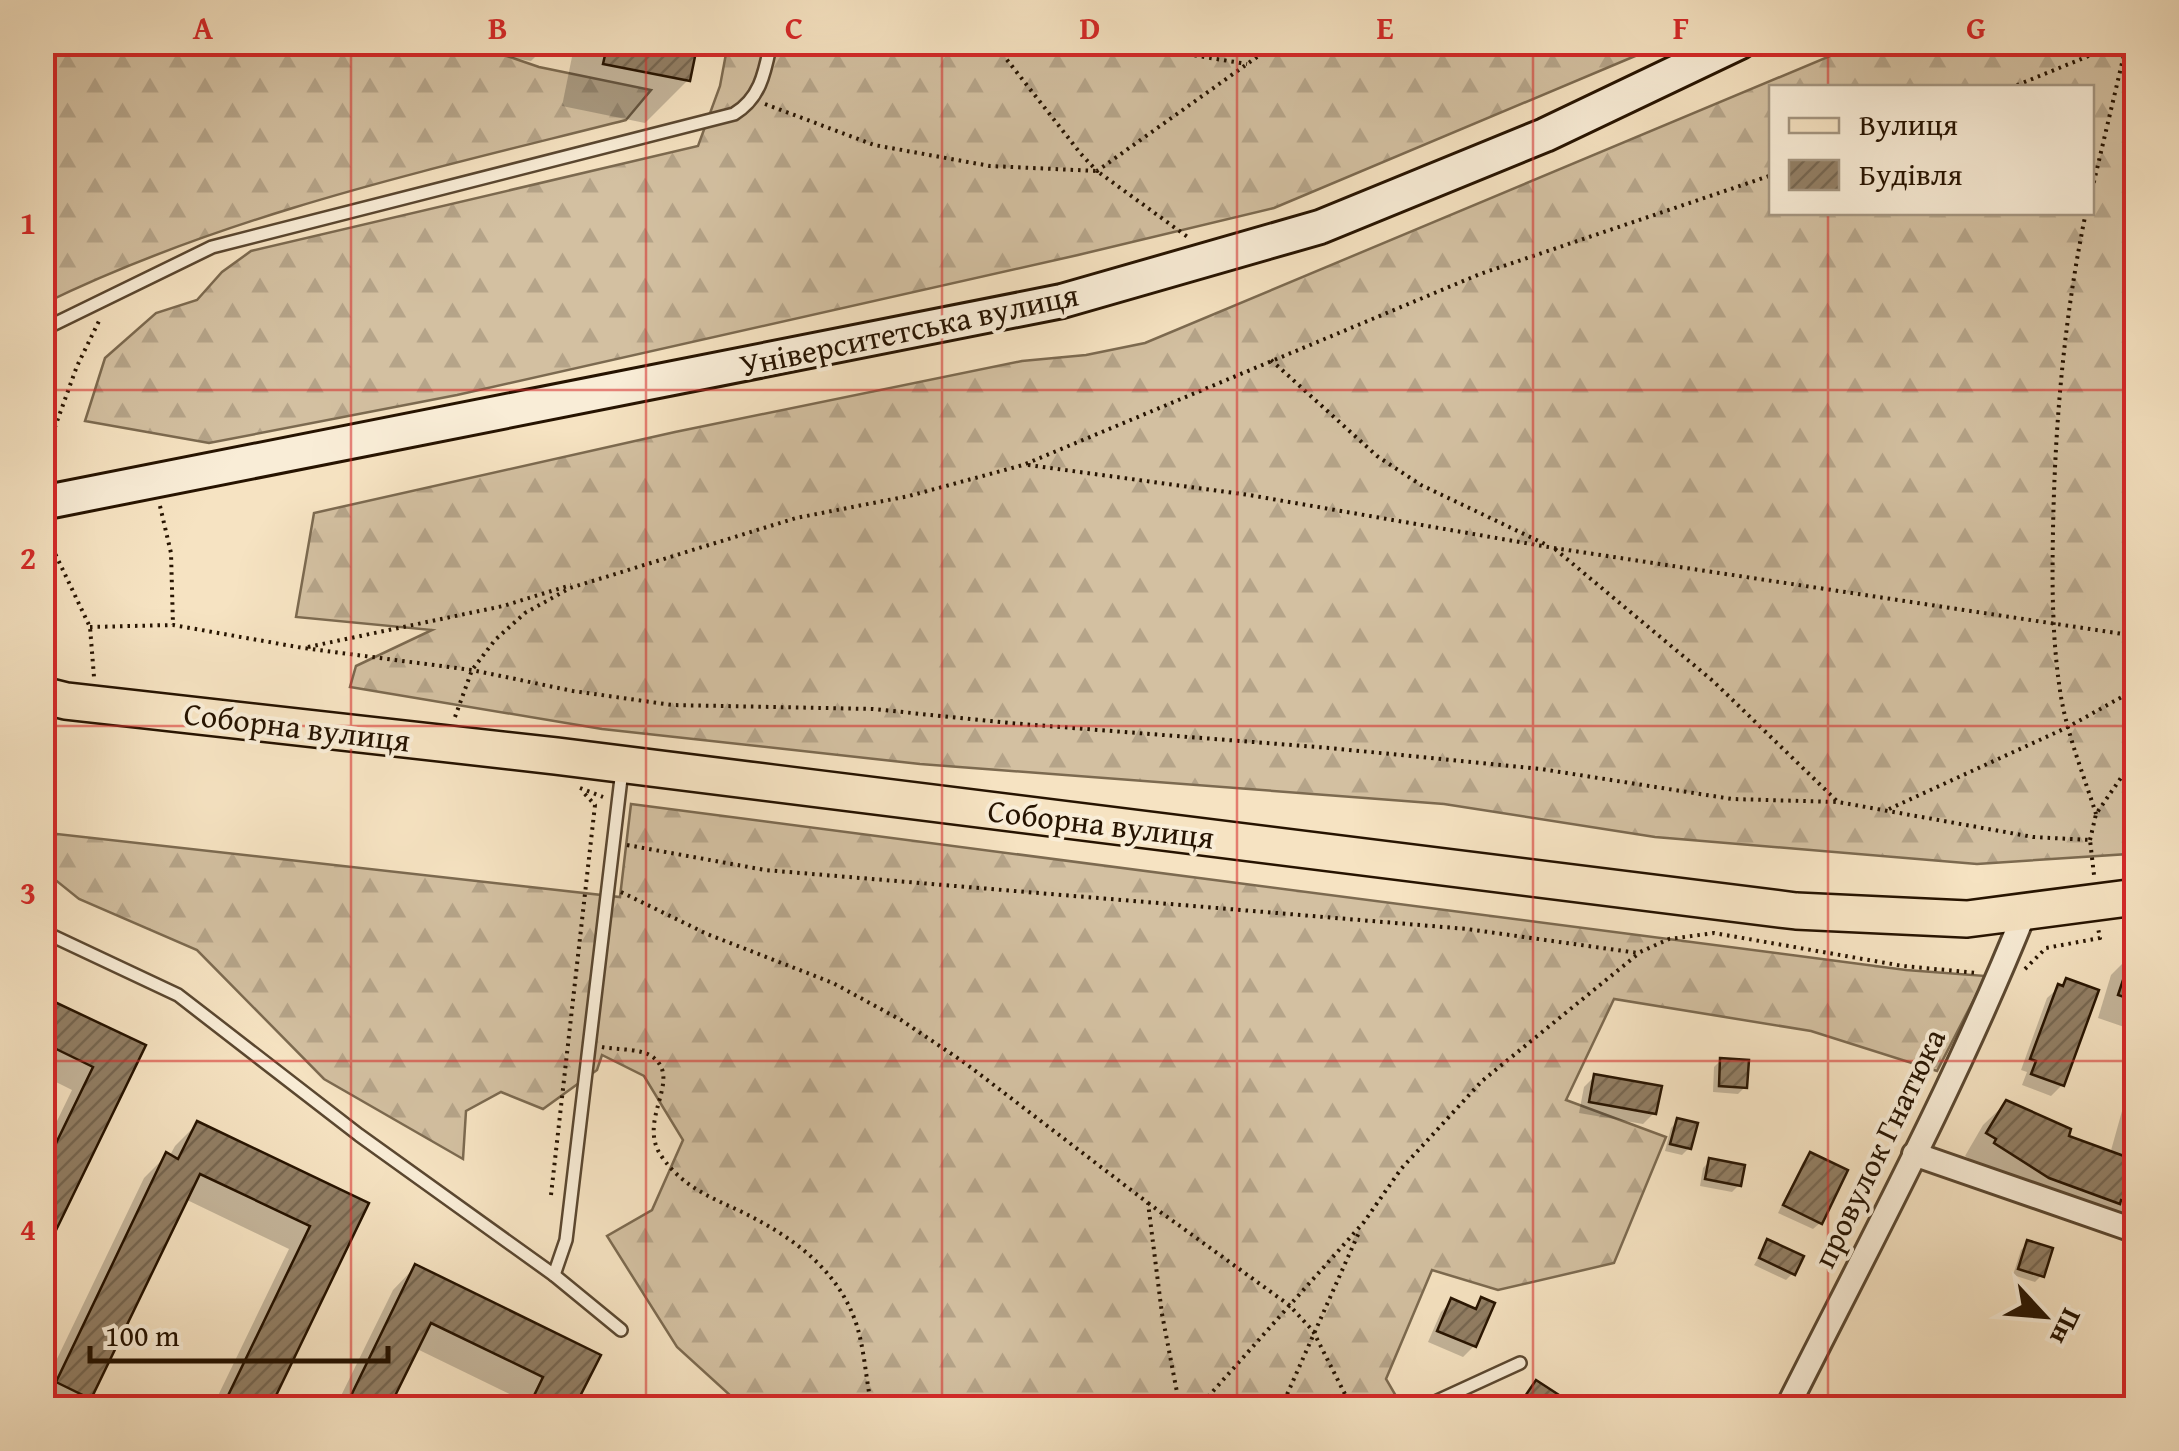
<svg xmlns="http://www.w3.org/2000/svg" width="2179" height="1451" font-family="'Gentium Book Plus',serif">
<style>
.forest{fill:url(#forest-firs);stroke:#7c6a50;stroke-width:2.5;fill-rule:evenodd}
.shadow{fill:#0003}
.building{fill:url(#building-hatch);stroke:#261300;stroke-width:2.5}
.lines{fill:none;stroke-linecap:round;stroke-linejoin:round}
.service-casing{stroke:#5a4730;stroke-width:16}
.minor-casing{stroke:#5a4730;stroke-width:28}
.secondary-casing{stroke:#261300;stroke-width:38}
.primary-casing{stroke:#261300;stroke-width:40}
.path{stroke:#261300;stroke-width:4;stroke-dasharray:2.5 5;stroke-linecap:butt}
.service{stroke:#f9edd7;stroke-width:11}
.minor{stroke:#f9edd7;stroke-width:22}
.secondary{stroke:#f9edd7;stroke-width:32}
.primary{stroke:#f6e3c2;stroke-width:35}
.grid{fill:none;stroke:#d62828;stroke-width:2.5;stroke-opacity:0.55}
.labels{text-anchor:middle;stroke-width:8;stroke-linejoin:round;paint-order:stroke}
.street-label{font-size:32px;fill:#261300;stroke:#f9edd7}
.neatline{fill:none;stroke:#d62828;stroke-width:4}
.grid-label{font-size:32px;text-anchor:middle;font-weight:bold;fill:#d62828}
</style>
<defs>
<pattern id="forest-firs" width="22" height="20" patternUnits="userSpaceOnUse" patternTransform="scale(2.5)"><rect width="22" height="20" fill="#d3c0a1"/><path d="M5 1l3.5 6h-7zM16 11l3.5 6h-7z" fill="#b5a489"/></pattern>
<pattern id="building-hatch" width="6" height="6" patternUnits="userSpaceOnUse" patternTransform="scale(2.5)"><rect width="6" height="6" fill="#927f65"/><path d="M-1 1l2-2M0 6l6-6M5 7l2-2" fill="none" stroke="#776751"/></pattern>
</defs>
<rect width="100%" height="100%" fill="#f6e3c2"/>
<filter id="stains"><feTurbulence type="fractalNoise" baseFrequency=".002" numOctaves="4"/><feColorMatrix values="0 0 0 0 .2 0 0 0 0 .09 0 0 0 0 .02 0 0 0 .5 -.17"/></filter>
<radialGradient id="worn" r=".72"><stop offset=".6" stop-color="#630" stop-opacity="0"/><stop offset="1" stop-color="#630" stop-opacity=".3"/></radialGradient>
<g class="forest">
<path d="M43,42L469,43L539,67L651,90L626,120C429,170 227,214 43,304Z"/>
<polygon points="728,43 1666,43 1274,208 1078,255 457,395 209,443 85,421 105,358 156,313 197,300 222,272 251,251 698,146 720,86"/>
<path d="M1861,43H2136V803L2127,816L2128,854L1977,864L1655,837L1444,804L920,764L602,729L350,687L356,666L432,630L296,617L314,513L675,432L1022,361L1086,355L1145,343ZM1772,88H2092V212H1772Z"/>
<polygon points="631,804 1906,970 1986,976 1937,1071 1811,1031 1614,999 1566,1100 1666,1137 1614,1263 1498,1290 1432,1270 1386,1379 1403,1408 744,1408 677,1347 607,1236 652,1210 683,1140 644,1076 602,1055 597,1070 543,1109 501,1092 466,1111 463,1159 324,1079 197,950 79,899 43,870 43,842 57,834 620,897"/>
</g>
<g class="shadow">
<polygon points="416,42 550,42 531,61"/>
<polygon points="575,42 695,42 688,80 645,123 562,106"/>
<polygon points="2136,815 2136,839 2124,830"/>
<polygon points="2134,952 2136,953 2136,1031 2098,1018 2111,975"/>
<polygon points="2066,981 2062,1085 2051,1096 2022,1085 2027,1072 2021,1070 2047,998"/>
<polygon points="42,999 142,1046 42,1253 42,1152 72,1090 42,1075"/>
<polygon points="1721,1060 1745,1087 1738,1094 1713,1092 1714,1067"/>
<polygon points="2136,1061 2136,1235 1973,1166 1975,1162 1965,1156 1983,1125 2006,1103 2066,1138 2110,1154"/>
<polygon points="1595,1076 1654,1113 1643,1124 1579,1113 1584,1087"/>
<polygon points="1678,1121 1689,1148 1682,1155 1665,1151 1671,1128"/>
<polygon points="197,1124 365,1204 268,1408 212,1408 289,1249 185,1199 89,1398 78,1408 42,1408 42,1390 144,1178 166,1156 169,1157 175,1146"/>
<polygon points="1810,1155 1820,1223 1813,1229 1778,1213 1803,1162"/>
<polygon points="1710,1161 1739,1185 1732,1192 1700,1186 1703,1168"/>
<polygon points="1768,1242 1793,1273 1786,1280 1754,1265"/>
<polygon points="2028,1243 2042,1275 2035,1282 2013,1275 2021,1250"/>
<polygon points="415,1267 597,1356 572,1408 518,1408 522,1400 415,1348 386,1408 335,1408 393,1290"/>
<polygon points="1482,1300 1474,1346 1463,1357 1428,1342 1441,1312 1452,1301 1472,1310"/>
</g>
<g class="building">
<polygon points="608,42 698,42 690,81 603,64"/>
<polygon points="2133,950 2136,950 2136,1001 2118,995"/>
<polygon points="2066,978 2099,990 2064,1086 2031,1074 2036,1061 2030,1059 2058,984 2063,986"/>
<polygon points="42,996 146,1045 42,1259 42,1172 93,1067 42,1042"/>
<polygon points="1720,1058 1749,1060 1747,1088 1719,1086"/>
<polygon points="1594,1074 1662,1086 1656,1114 1589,1102"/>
<polygon points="2006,1100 2071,1129 2069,1136 2124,1156 2132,1127 2136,1128 2136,1205 2121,1200 2120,1204 2049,1178 1994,1143 1996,1139 1986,1133"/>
<polygon points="1677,1118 1698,1123 1691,1149 1670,1144"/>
<polygon points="197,1121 369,1203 270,1408 222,1408 310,1226 200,1174 91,1399 56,1382 166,1152 178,1159"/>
<polygon points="1810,1152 1848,1170 1822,1224 1783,1205"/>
<polygon points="1709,1158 1745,1165 1741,1186 1705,1179"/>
<polygon points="1767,1239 1804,1256 1795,1275 1759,1258"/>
<polygon points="2027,1240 2053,1248 2044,1277 2018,1269"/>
<polygon points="415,1264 601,1355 574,1408 528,1408 543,1377 431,1323 389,1408 345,1408"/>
<polygon points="1481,1297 1495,1303 1476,1347 1437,1331 1451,1298 1476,1309"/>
<polygon points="1536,1380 1579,1408 1517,1408"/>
</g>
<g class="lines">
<defs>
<g id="service">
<path d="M42,330L212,247L734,114C761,98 765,71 771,42"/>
<polyline points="42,931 178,995 359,1135 554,1275 621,1330"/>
<polyline points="554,1275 566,1240 622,770"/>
<polyline points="1422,1408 1520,1363"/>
</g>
<g id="minor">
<polyline points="1914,1154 2136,1231"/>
<path d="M1787,1408C1869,1245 1956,1083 2024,914"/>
</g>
<polyline id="secondary" points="42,503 1062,301 1320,227 1545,135 1740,42"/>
<polyline id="primary" points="42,695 66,701 556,756 1796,911 1967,919 2136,897"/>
</defs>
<use href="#service" class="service-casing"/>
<use href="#minor" class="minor-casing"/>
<use href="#secondary" class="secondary-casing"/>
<use href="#primary" class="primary-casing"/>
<g class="path">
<polyline points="993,42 1081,154 1097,171 1278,42"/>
<polyline points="1113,42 1247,64"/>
<polyline points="2010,88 2123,42"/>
<polyline points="765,104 874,145 990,166 1097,171 1189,238"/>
<polyline points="2092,190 2127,42"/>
<path d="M2086,212C2064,318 2055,423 2053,530C2052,587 2052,641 2061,697C2068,737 2084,776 2096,814"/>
<polyline points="1271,360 1377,456 1421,485 1547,545"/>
<polyline points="42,463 77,366 100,319"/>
<polyline points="1028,465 1249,495 1554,548 2136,636"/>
<polyline points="160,506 171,553 173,625"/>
<polyline points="46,526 51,545 90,627 94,677"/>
<polyline points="1555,549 1713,681 1838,802"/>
<polyline points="90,627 173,625 303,648 472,670 573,691 672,705 873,709 1009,723 1330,748 1541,769 1732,799 1838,802 2033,837 2090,840 2094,875"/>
<polyline points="308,647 503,606 571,585"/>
<polyline points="455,717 472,670 495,640 525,613 570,588 796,518 909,496 1023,465 1480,274 1772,175"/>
<polyline points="580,788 603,797"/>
<polyline points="1889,809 2068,727 2136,689"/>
<polyline points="2090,840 2096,814 2136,756"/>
<polyline points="627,845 765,870 1467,929 1638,953 1669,939 1714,933 1903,966 1978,973"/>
<polyline points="621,892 707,934 833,983 901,1020 965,1063 1148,1203 1162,1314 1180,1408"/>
<polyline points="2025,969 2046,948 2100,938 2098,928"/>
<path d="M602,1047C616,1050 643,1048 654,1058C682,1081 636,1121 662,1157C683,1187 710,1197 742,1212C793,1237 839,1270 857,1326C865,1353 866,1381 872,1408"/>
<polyline points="551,1195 595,805 583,792"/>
<polyline points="1148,1203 1289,1305 1313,1331 1352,1408"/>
<polyline points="1198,1408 1364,1222 1401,1169 1482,1081 1638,954"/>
<polyline points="1281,1408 1360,1230"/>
</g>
<use href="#service" class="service"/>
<use href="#minor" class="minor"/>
<use href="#secondary" class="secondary"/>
<use href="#primary" class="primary"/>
</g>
<path class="grid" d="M351,42V1408M646,42V1408M942,42V1408M1237,42V1408M1533,42V1408M1828,42V88M1828,212V1408M42,390H2136M42,726H2136M42,1061H2136"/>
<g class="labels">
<g class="street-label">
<text transform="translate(909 330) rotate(-12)" y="11">Університетська вулиця</text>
<text transform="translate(297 727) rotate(7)" y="11">Соборна вулиця</text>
<text transform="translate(1101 824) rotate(7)" y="11">Соборна вулиця</text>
<text transform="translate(1879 1148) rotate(-64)" y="11">провулок Гнатюка</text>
</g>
</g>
<rect width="2179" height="1451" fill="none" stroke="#f6e3c2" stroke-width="110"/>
<rect x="1769" y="85" width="325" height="130" fill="#f9edd7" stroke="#a59681" stroke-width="2.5"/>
<rect x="1789" y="118" width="50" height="15" fill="#f6e3c2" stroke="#a59681" stroke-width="2.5"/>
<text x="1859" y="135" font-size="30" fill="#261300">Вулиця</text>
<rect x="1789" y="160" width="50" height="30" fill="url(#building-hatch)" stroke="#a59681" stroke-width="2.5"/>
<text x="1859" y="185" font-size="30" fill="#261300">Будівля</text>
<g transform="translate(2044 1316) rotate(116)" stroke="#f9edd7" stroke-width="8" paint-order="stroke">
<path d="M0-8L18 38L0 25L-18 38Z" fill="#261300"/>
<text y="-15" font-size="28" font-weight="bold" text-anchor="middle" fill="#261300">Пн</text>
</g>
<path d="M90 1346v15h298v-15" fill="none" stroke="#261300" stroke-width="5"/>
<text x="105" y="1346" font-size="30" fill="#261300" stroke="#f9edd7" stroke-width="8" paint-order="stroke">100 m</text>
<rect x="55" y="55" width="2069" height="1341" class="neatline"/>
<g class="grid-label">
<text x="203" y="39">A</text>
<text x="498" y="39">B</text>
<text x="794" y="39">C</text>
<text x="1090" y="39">D</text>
<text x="1385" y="39">E</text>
<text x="1681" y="39">F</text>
<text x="1976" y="39">G</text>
<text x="28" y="234">1</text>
<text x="28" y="569">2</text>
<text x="28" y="904">3</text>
<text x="28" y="1240">4</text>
</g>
<rect width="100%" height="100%" filter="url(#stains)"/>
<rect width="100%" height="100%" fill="url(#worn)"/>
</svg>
